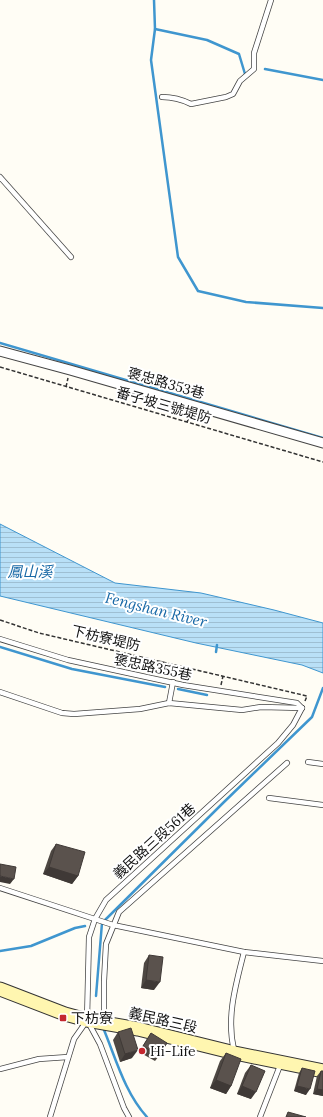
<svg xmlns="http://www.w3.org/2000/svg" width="323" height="1117" font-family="Lora,'Noto Sans TC',serif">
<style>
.water{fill:url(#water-rules);stroke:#3f96cf}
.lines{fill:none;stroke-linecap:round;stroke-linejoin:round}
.stream{stroke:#3f96cf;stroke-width:2.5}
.lane-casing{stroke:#444;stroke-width:6}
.street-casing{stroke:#444;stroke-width:11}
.secondary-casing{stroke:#333;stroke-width:15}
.path{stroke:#333;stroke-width:1.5;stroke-dasharray:4 2;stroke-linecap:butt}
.lane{stroke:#fff;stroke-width:4.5}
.street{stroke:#fff;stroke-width:9}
.secondary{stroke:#fff6b0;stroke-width:13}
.wall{fill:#4d4742}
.shaded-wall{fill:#3f3936}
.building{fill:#5a524d;stroke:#3f3936}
.poi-dot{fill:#c4262e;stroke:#fff;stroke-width:1.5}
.labels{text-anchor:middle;stroke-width:4;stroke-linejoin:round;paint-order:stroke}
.street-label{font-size:14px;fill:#111;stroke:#fff}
.poi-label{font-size:14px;fill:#111;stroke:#fff;text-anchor:start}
.water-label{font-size:15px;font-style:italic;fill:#1768a6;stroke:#fff}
</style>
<defs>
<pattern id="water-rules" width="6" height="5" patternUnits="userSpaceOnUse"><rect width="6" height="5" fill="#b9e0f7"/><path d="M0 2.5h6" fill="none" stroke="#9ebfd3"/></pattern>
</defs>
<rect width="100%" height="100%" fill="#fffdf5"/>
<polygon class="water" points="0,524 115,583 201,593 274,610 323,623 323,673 302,665 196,643 0,596"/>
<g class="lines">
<g class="stream">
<polyline points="154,0 155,29 151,60 178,257 198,291 246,302 323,308"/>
<polyline points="155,29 207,40 239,54 245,74"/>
<polyline points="265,69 323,80"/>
<polyline points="0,343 323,438"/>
<polyline points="0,647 72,669 165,687"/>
<polyline points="216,652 217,645"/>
<polyline points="178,689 207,695"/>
<polyline points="0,951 31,946 75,928 85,926"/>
<polyline points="96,996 102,923 223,803 312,717 323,688"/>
<path d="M104,1030C116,1059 125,1093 147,1117"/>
</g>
<defs>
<g id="lane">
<path d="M162,97C173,97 181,99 191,104L226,97L233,94L240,81L254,69V53L271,0"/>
<polyline points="0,177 71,257"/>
<polyline points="0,639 68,660 183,685 297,703 302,708"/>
<polyline points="0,692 62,713 74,714 140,709 169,703 242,710 261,707 302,708"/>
<polyline points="169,703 173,682"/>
<polyline points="308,762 323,764"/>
<polyline points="269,798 323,805"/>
<polyline points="0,888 113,925 244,952 323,961"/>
<polyline points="104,1022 104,981 106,944 119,912 287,763"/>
<path d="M234,1050C226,1017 236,984 244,952"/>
<polyline points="0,1069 39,1059 68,1057"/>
<polyline points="50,1117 74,1039 86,1022"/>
<polyline points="129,1117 124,1108 100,1044 87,1020 89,937 95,919 106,900 278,743 293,725 302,708"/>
<polyline points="260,1117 281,1063"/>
</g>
<polyline id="street" points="0,351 70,370 323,443"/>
<polyline id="secondary" points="0,989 65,1014 87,1020 138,1029 235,1053 323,1071"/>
</defs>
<use href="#lane" class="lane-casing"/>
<use href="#street" class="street-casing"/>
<use href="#secondary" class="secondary-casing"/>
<g class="path">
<polyline points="0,367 323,462"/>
<polyline points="66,387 68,378"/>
<polyline points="187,422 191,413"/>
<polyline points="0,620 39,633 307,696 305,701"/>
<polyline points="158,673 162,661"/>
<polyline points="221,685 223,676"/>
</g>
<use href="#lane" class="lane"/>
<use href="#street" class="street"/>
<use href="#secondary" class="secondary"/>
</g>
<g class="wall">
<polygon points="56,844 78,876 72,884 43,874 51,851"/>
<polygon points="149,955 154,990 141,988 144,963"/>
<polygon points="118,1032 132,1058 120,1062 113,1040"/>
<polygon points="151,1033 159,1056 155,1061 139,1052"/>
<polygon points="226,1053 231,1086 226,1094 210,1088 220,1061"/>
<polygon points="251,1065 251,1099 237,1094 245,1073"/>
<polygon points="302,1068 306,1095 294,1091 299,1073"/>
<polygon points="321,1071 323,1096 313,1094 317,1076"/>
</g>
<g class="shaded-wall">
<polygon points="49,867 78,876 72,884 43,874"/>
<polygon points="0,876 14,879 10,884 0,882"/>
<polygon points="146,980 160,982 154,990 141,988"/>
<polygon points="138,1050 132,1058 120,1062 125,1054"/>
<polygon points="216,1080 231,1086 226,1094 210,1088"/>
<polygon points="242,1086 256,1092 251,1099 237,1094"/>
<polygon points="297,1086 310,1089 306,1095 294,1091"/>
<polygon points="317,1089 323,1090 323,1096 313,1094"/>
</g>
<g class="building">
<polygon points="56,844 85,852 78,876 49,867"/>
<polygon points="0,864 16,867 14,879 0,876"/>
<polygon points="149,955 163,957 160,982 146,980"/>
<polygon points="131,1028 138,1050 125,1054 118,1032"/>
<polygon points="151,1033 167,1043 159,1056 143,1046"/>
<polygon points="226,1053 241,1059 231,1086 216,1080"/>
<polygon points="251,1065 265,1071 256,1092 242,1086"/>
<polygon points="302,1068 315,1071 310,1089 297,1086"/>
<polygon points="321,1071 323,1071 323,1090 317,1089"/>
<polygon points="288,1112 306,1117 286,1117"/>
</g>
<g class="poi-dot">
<rect x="59" y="1014" width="8" height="8" rx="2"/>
<circle cx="142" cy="1051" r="4"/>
</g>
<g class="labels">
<g class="street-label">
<text transform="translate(166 383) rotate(16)" y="5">褒忠路353巷</text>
<text transform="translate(164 405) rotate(16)" y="5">番子坡三號堤防</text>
<text transform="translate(106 638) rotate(13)" y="5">下枋寮堤防</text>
<text transform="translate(153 667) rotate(12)" y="5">褒忠路355巷</text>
<text transform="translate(154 841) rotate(-42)" y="5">義民路三段561巷</text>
<text transform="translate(163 1020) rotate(13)" y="5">義民路三段</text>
</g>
<g class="poi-label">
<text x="71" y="1023">下枋寮</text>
<text x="150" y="1056">Hi-Life</text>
</g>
<g class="water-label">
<text x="30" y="577">鳳山溪</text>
<text transform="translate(156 610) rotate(14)" y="5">Fengshan River</text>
</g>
</g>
</svg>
